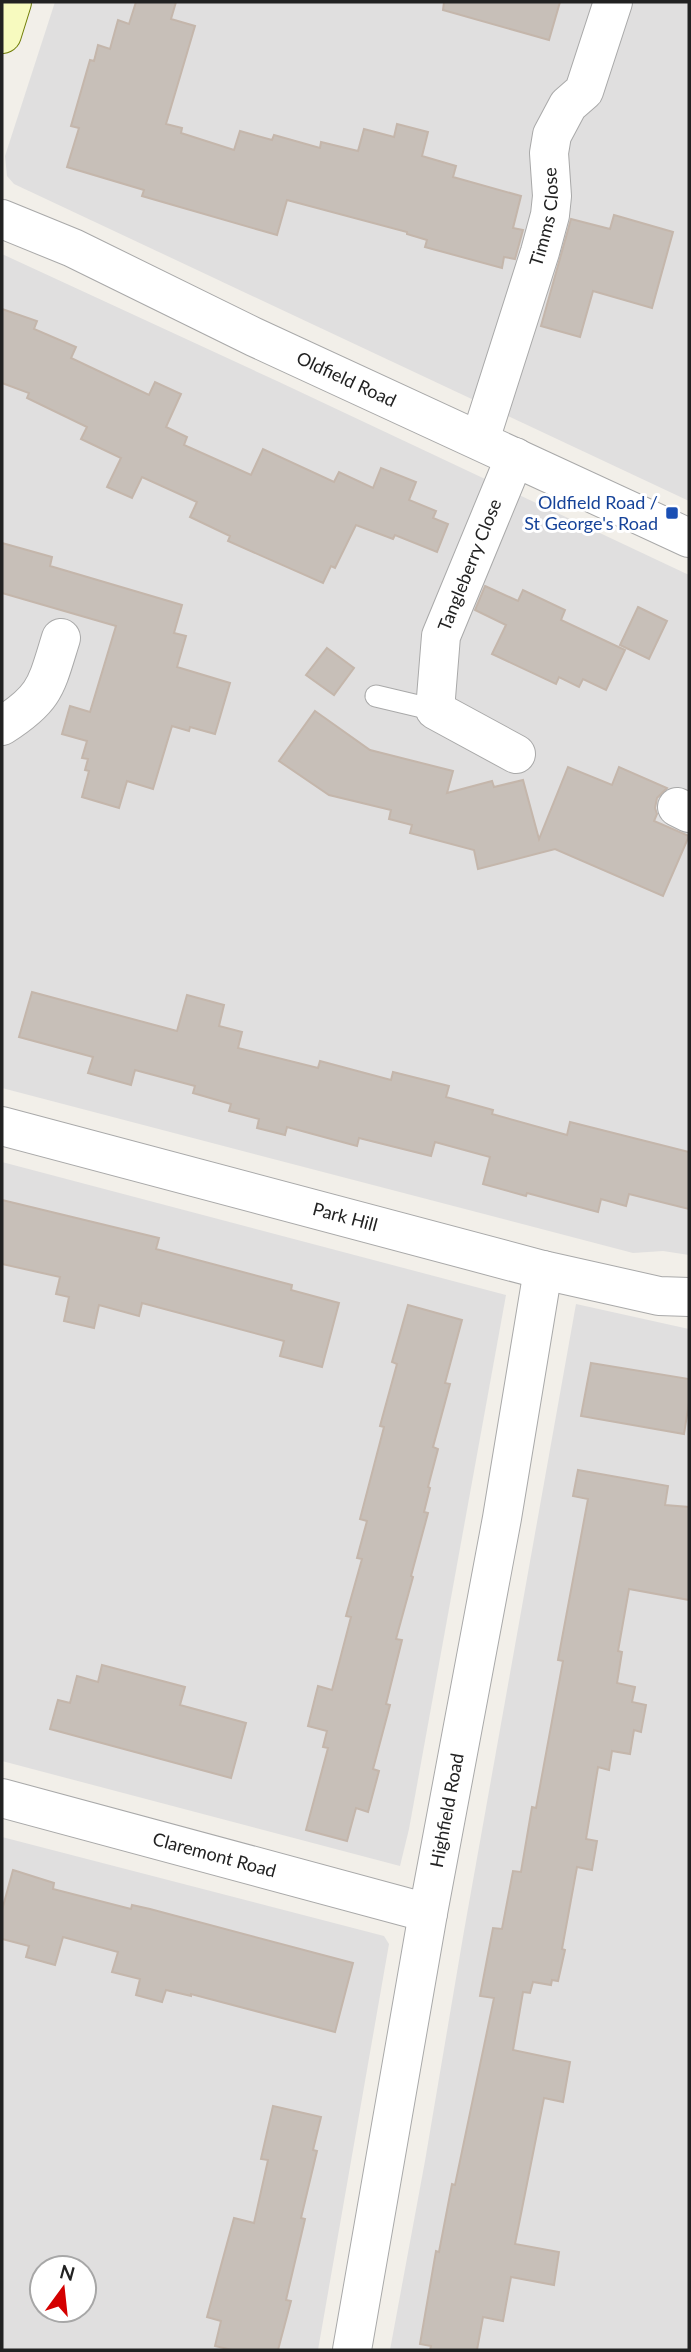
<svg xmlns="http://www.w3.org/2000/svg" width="691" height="2352" font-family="Lato,sans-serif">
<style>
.residential{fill:#e0dfdf;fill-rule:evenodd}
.building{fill:#c7bfb8;stroke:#c4b6ab;stroke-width:2}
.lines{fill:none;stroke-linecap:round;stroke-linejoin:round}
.lane-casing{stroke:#a9a9a9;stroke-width:23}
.street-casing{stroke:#a9a9a9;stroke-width:40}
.secondary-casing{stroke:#707d05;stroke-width:40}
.lane{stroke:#fff;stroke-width:21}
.street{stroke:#fff;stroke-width:38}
.secondary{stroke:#f7fabf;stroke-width:38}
.transit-dot{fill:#1a4fb4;stroke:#fff;stroke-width:2.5}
.labels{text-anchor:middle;stroke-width:6;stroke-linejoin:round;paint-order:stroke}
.street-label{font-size:18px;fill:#222;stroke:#fff}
.transit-label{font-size:18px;fill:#164399;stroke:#fff;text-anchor:end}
</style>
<rect width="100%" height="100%" fill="#f2efe9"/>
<g class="residential">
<polygon points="55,2 689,2 689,501 14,184 7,176 5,156"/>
<polygon points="2,254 277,381 689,575 689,1255 663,1251 633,1253 2,1088"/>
<polygon points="2,1162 506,1295 409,1829 400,1866 2,1761"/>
<polygon points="576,1304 689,1329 689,2350 390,2350 425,2161 464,1931"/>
<path d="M2,1837L384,1936L389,1944L318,2350H2ZM42,2268H84V2310H42Z"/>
</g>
<g class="building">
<polygon points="136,2 176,2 171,19 195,26 166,124 182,128 181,133 234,150 240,131 272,140 274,135 320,148 321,142 358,151 364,129 394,137 397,124 428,132 422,156 456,166 453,177 521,196 513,228 523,230 515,259 504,257 502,268 425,247 427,240 407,234 407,232 287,200 277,235 142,196 144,190 67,167 79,128 71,126 90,60 94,61 98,45 110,49 118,20 129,24"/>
<polygon points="444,2 560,2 549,40 443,10"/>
<polygon points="614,215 673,232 652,308 593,291 580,337 541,326 571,219 610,229"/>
<polygon points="2,309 37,321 34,329 76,347 71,358 149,395 155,382 181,394 166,427 187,437 184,445 251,475 263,449 334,482 339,472 373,488 381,468 416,482 409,500 436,511 433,518 448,524 437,552 395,535 393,539 356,525 335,568 331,566 323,583 228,541 230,536 190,517 197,502 142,477 132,498 107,487 121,458 81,439 87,427 27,398 29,393 2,383"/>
<polygon points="2,543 52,557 50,566 182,605 174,633 186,636 177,667 230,683 215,734 190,727 189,731 172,726 153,789 127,781 119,808 82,797 89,771 85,770 88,759 82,758 87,741 62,734 70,706 90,712 116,626 2,593"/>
<polygon points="485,586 518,601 523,590 565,610 561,620 625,650 606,690 583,679 579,687 559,677 556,684 492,654 506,625 475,610"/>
<polygon points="638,607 667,621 649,659 620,645"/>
<polygon points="327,648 354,668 334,695 306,675"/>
<polygon points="315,711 370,750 453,771 447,793 492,781 494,787 523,780 539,839 568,767 612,785 619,767 667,788 657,798 655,808 657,814 654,821 689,836 663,896 555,849 478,869 474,850 410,833 412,825 389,819 391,810 329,795 279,761"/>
<polygon points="32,992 177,1031 187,995 224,1005 219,1026 242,1032 238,1048 318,1068 320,1061 391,1080 393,1072 449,1086 446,1097 493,1110 492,1114 567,1135 570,1122 689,1152 689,1209 629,1194 626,1206 601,1199 598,1212 527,1193 526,1196 483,1184 490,1157 435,1142 431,1156 359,1138 357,1146 287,1127 285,1135 257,1128 259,1119 229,1111 231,1104 193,1093 195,1086 135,1070 131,1085 88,1073 93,1057 19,1037"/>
<polygon points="2,1200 159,1238 156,1249 292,1285 291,1290 339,1303 322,1367 280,1356 284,1341 142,1303 139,1316 99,1305 94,1328 64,1321 69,1297 56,1294 60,1277 2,1264"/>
<polygon points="408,1305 462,1320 445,1383 450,1384 433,1447 438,1449 428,1487 430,1488 424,1512 428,1513 411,1576 413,1577 396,1639 402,1640 386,1704 390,1705 373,1769 379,1771 368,1812 356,1808 347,1841 306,1830 328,1748 323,1747 327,1731 308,1726 318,1686 332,1690 351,1617 346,1616 362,1559 357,1558 367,1521 360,1519 384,1427 380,1426 397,1364 392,1362"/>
<polygon points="591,1363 689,1379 689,1403 684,1434 581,1416"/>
<polygon points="578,1470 668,1486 665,1505 689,1507 689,1600 629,1589 618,1651 622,1652 617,1683 635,1687 632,1702 646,1705 641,1732 634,1730 630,1754 612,1751 609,1770 598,1767 586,1839 597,1841 592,1870 577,1867 562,1949 565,1950 558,1981 552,1980 551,1985 533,1982 530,1993 523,1992 513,2050 570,2062 563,2102 544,2098 515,2244 559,2252 554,2285 511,2277 503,2321 483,2317 477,2350 430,2350 431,2346 420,2344 436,2251 439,2252 452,2184 455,2185 494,1998 480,1996 493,1928 502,1929 513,1871 521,1872 532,1807 536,1808 563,1661 558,1660 588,1499 573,1496"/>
<polygon points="102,1665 185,1687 180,1705 246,1723 231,1778 50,1729 58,1700 70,1703 77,1676 98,1682"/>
<polygon points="13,1870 54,1883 53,1889 131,1909 132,1905 150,1909 353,1963 335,2032 191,1994 191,1996 166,1990 162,2002 136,1995 140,1979 112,1972 118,1952 63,1937 55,1965 26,1957 29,1946 2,1939 2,1910"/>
<polygon points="273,2106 321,2117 313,2150 317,2151 301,2218 305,2219 286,2300 291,2301 278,2350 232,2350 215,2346 221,2321 207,2317 234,2218 254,2223 268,2160 261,2159"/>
</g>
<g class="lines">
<defs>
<polyline id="lane" points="376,696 435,710"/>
<g id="street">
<path id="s1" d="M2,219L73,248L254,337L689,538"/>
<path id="s2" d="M480,440L540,252L550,215L552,196L549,153L552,135L568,105L584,91L613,2"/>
<polyline points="515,457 441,636 435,710 516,754"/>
<path d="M2,726C46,698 46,686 61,638"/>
<polyline points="677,807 689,813"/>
<path id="s3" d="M2,1126L543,1270L659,1296L689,1297"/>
<path id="s4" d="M2,1798L428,1913"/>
<path id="s5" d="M352,2350L428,1913L502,1518L543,1270"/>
</g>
<polyline id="secondary" points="2,34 12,2"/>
</defs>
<use href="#lane" class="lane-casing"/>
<use href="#street" class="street-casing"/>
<use href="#secondary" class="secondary-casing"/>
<use href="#lane" class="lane"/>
<use href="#street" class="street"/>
<use href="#secondary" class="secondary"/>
</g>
<rect class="transit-dot" x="665" y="506" width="14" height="14" rx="3.5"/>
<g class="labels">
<g class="street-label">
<text dy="6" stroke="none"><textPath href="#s2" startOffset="233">Timms Close</textPath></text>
<text dy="6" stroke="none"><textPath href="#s1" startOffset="380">Oldfield Road</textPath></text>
<text transform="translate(470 565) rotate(-68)" y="6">Tangleberry Close</text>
<text dy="6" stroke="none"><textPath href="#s3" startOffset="355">Park Hill</textPath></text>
<text dy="6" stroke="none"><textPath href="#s5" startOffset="548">Highfield Road</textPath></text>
<text dy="6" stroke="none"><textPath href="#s4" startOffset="220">Claremont Road</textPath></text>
</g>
<g class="transit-label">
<text x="658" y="509">Oldfield Road /<tspan x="658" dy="21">St George's Road</tspan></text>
</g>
</g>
<rect width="691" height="2352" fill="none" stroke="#222222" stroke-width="7"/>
<g transform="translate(63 2289) rotate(15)"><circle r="33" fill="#ffffff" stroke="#a7a7a7" stroke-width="2"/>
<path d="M0-5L12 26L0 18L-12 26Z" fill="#d40000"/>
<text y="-10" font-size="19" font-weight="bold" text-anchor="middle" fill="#222222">N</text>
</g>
</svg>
